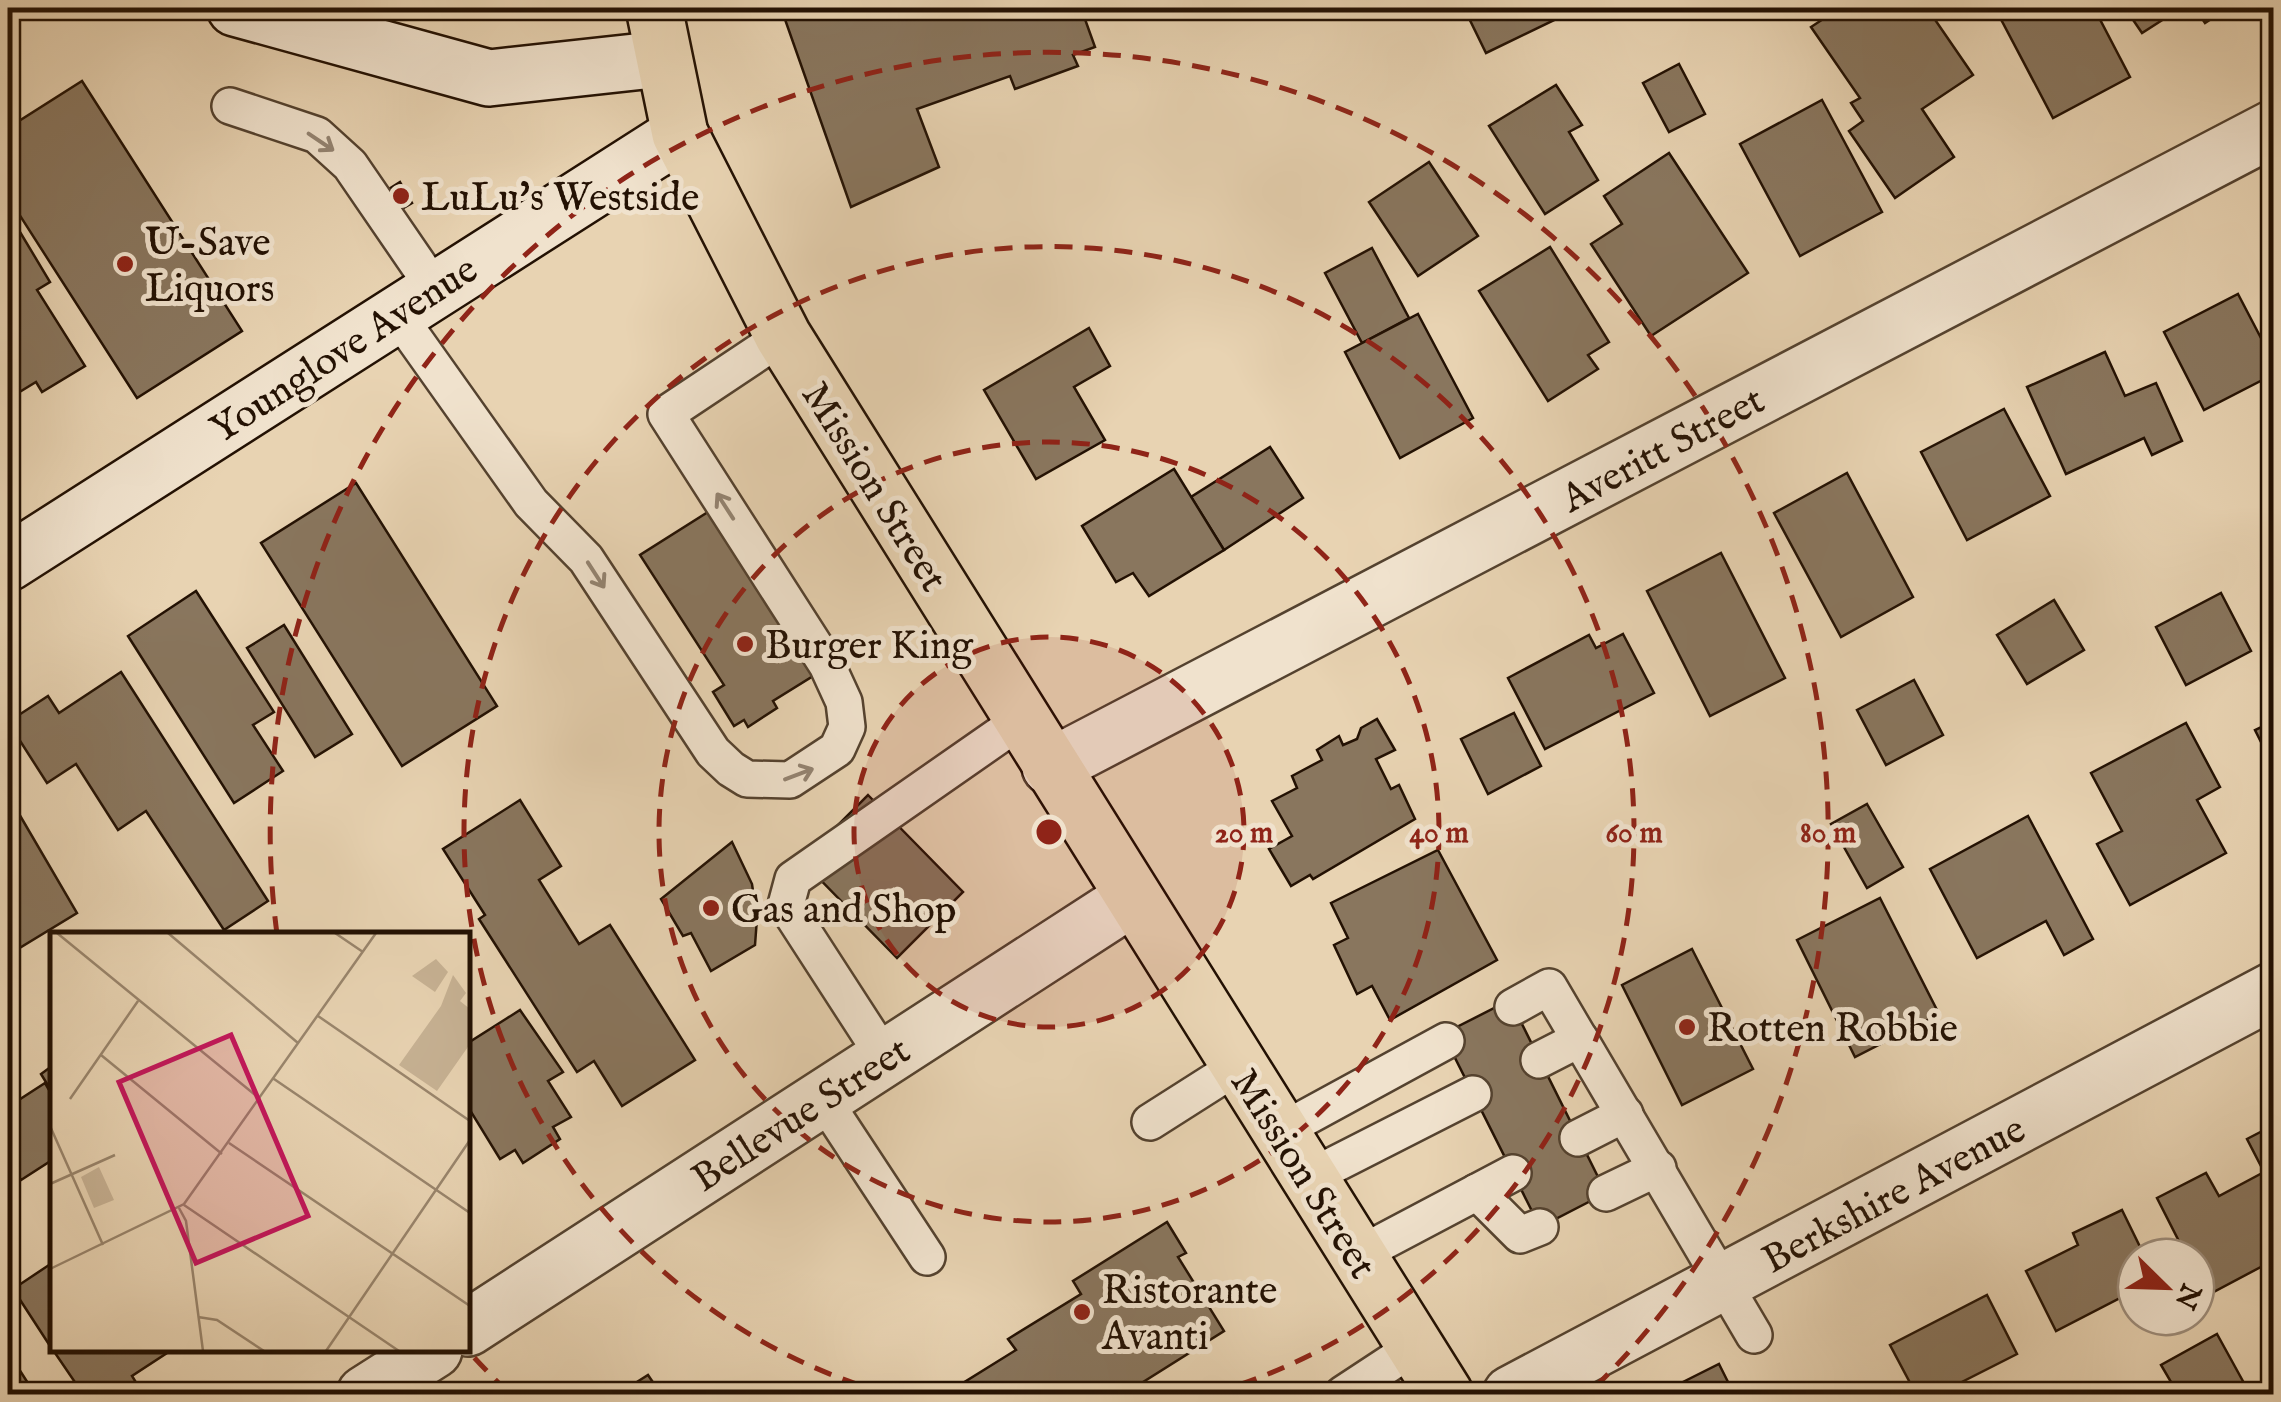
<svg xmlns="http://www.w3.org/2000/svg" width="2281" height="1402" font-family="'IM FELL English',serif">
<style>
.building{fill:#89765e;stroke:#231103;stroke-width:2.5}
.lines{fill:none;stroke-linecap:round;stroke-linejoin:round}
.lane-casing{stroke:#54422f;stroke-width:40}
.street-casing{stroke:#54422f;stroke-width:60}
.secondary-casing{stroke:#231103;stroke-width:60}
.highway-casing{stroke:#231103;stroke-width:60}
.lane{stroke:#f0e2cd;stroke-width:35}
.street{stroke:#f0e2cd;stroke-width:55}
.secondary{stroke:#f0e2cd;stroke-width:55}
.highway{stroke:#e8d3b2;stroke-width:55}
.oneway{stroke:#948472}
.ring{fill:none;stroke:#8f2418;stroke-width:5;stroke-dasharray:18 12}
.poi-dot{fill:#8f2418;stroke:#f0e2cd;stroke-width:4}
.labels{text-anchor:middle;stroke-width:10;stroke-linejoin:round;paint-order:stroke}
.poi-label{font-size:40px;fill:#231103;stroke:#f0e2cd;text-anchor:start}
.street-label{font-size:40px;fill:#231103;stroke:#f0e2cd}
.inset-road{fill:none;stroke:#99856c;stroke-width:2.5}
.view{fill:#c2185b;fill-opacity:0.15;stroke:#c2185b;stroke-width:5}
.inset-edge{fill:none;stroke:#231103;stroke-width:5}
.centre{fill:#8f2418;stroke:#f0e2cd;stroke-width:5}
.ring-label{font-size:30px;text-anchor:middle;font-weight:bold;fill:#8f2418;stroke:#f0e2cd;stroke-width:10;stroke-linejoin:round;paint-order:stroke}
</style>
<rect width="100%" height="100%" fill="#e8d3b2"/>
<filter id="stains"><feTurbulence type="fractalNoise" baseFrequency=".002" numOctaves="4"/><feColorMatrix values="0 0 0 0 .2 0 0 0 0 .09 0 0 0 0 .02 0 0 0 .5 -.17"/></filter>
<radialGradient id="worn" r=".72"><stop offset=".6" stop-color="#630" stop-opacity="0"/><stop offset="1" stop-color="#630" stop-opacity=".3"/></radialGradient>
<g class="building">
<polygon points="781,8 1081,8 1095,47 1073,55 1078,66 1015,89 1010,76 917,109 939,167 851,207"/>
<polygon points="1464,8 1579,8 1486,53"/>
<polygon points="1840,8 1927,8 1973,75 1922,109 1954,157 1895,198 1849,131 1863,121 1851,103 1860,98 1811,27"/>
<polygon points="1995,8 2094,8 2130,77 2053,118"/>
<polygon points="2125,8 2181,8 2142,33"/>
<polygon points="2195,8 2228,8 2205,23"/>
<polygon points="1679,64 1705,114 1669,132 1643,83"/>
<polygon points="82,81 242,331 137,398 8,197 8,128"/>
<polygon points="1556,85 1582,125 1569,132 1598,180 1545,214 1489,126"/>
<polygon points="1822,100 1882,212 1800,256 1740,144"/>
<polygon points="1669,153 1748,273 1651,336 1591,244 1622,224 1604,196"/>
<polygon points="1429,162 1478,236 1418,276 1369,202"/>
<polygon points="400,182 412,203 400,210 389,189"/>
<polygon points="8,212 50,282 37,290 85,366 42,392 36,382 8,399"/>
<polygon points="1550,247 1609,342 1588,355 1598,369 1548,401 1479,291"/>
<polygon points="1372,248 1409,318 1362,343 1325,273"/>
<polygon points="2238,294 2274,363 2274,374 2204,410 2164,332"/>
<polygon points="1418,314 1473,418 1400,458 1345,352"/>
<polygon points="1089,328 1110,366 1074,387 1105,440 1036,479 984,390"/>
<polygon points="2105,352 2125,396 2156,383 2182,441 2152,455 2144,438 2066,474 2027,387"/>
<polygon points="2004,409 2050,496 1967,540 1921,452"/>
<polygon points="1270,447 1303,498 1224,550 1191,497"/>
<polygon points="1174,469 1224,550 1149,596 1133,573 1116,582 1082,526"/>
<polygon points="1847,473 1913,597 1841,637 1774,513"/>
<polygon points="356,483 497,706 402,766 261,543"/>
<polygon points="708,512 752,581 758,577 778,608 772,612 813,676 773,701 777,708 748,727 744,720 734,726 713,692 724,685 640,555"/>
<polygon points="1721,553 1785,678 1710,716 1647,591"/>
<polygon points="196,591 274,712 253,725 283,771 234,803 128,636"/>
<polygon points="2221,593 2251,651 2186,685 2156,627"/>
<polygon points="2054,600 2084,650 2027,684 1997,635"/>
<polygon points="284,625 352,734 315,757 247,648"/>
<polygon points="1623,634 1654,693 1545,749 1508,678 1589,635 1596,648"/>
<polygon points="121,672 268,901 224,930 146,811 118,830 76,764 47,783 8,722 48,696 59,713"/>
<polygon points="1914,680 1943,735 1886,765 1857,710"/>
<polygon points="1514,713 1541,766 1488,794 1461,739"/>
<polygon points="1377,719 1395,750 1376,759 1391,789 1399,785 1415,819 1313,879 1310,875 1291,886 1269,849 1292,836 1272,801 1297,788 1292,776 1322,760 1317,750 1339,736 1343,745 1357,739 1361,728"/>
<polygon points="2274,721 2274,768 2255,730"/>
<polygon points="2186,723 2220,787 2197,800 2226,853 2130,905 2097,844 2122,831 2091,773"/>
<polygon points="8,795 77,913 8,955"/>
<polygon points="868,795 963,892 897,958 802,861"/>
<polygon points="520,800 561,866 539,880 579,944 610,925 695,1060 622,1106 594,1061 577,1072 479,919 485,915 443,849"/>
<polygon points="1867,804 1903,867 1867,888 1831,824"/>
<polygon points="2028,816 2093,939 2064,955 2046,921 1977,958 1930,869"/>
<polygon points="732,842 752,884 757,918 755,945 711,971 691,933 683,936 661,899"/>
<polygon points="1438,850 1497,960 1390,1020 1372,986 1357,994 1334,945 1348,938 1331,903"/>
<polygon points="1880,898 1939,1014 1855,1057 1797,940"/>
<polygon points="1692,949 1753,1069 1682,1105 1622,985"/>
<polygon points="1510,1000 1606,1193 1540,1227 1443,1034"/>
<polygon points="520,1010 563,1072 548,1081 571,1117 553,1127 560,1139 523,1163 515,1150 500,1159 468,1107 468,1043"/>
<polygon points="52,1066 52,1092 41,1074"/>
<polygon points="45,1083 52,1095 52,1160 21,1180 8,1159 8,1107"/>
<polygon points="2274,1125 2274,1260 2206,1296 2196,1275 2196,1257 2187,1257 2157,1198 2206,1173 2219,1196 2264,1172 2247,1139"/>
<polygon points="2122,1210 2145,1257 2136,1257 2136,1309 2128,1294 2056,1331 2026,1271 2078,1245 2073,1233"/>
<polygon points="1167,1222 1186,1253 1178,1257 1224,1331 1124,1394 970,1394 963,1383 1016,1350 1008,1339 1081,1294 1073,1281"/>
<polygon points="52,1263 52,1349 13,1289"/>
<polygon points="1987,1295 2017,1354 1938,1394 1916,1394 1890,1345"/>
<polygon points="2217,1334 2250,1394 2178,1394 2161,1365"/>
<polygon points="53,1350 164,1350 167,1353 132,1376 140,1389 133,1394 83,1394"/>
<polygon points="8,1352 35,1394 8,1394"/>
<polygon points="1719,1364 1734,1394 1659,1394"/>
<polygon points="648,1375 661,1394 618,1394"/>
</g>
<g class="lines">
<defs>
<g id="lane">
<polyline points="230,106 317,135 350,165 435,289"/>
<polyline points="396,313 531,503 586,559 713,752 731,769 747,779 790,780 837,749 847,727 844,702 827,665 666,414 783,336"/>
<polyline points="1513,1007 1549,987 1754,1335"/>
<polyline points="885,1058 786,905 793,879 1024,718"/>
<polyline points="1539,1060 1580,1039"/>
<polyline points="823,1099 927,1257"/>
<polyline points="1150,1122 1238,1066"/>
<polyline points="1279,1132 1446,1041"/>
<polyline points="1578,1138 1625,1114"/>
<polyline points="1308,1178 1473,1094"/>
<polyline points="1477,1192 1520,1235 1540,1227"/>
<polyline points="1606,1193 1658,1168"/>
<polyline points="1356,1256 1513,1173"/>
<polyline points="1343,1394 1416,1346"/>
</g>
<g id="street">
<polyline points="1050,767 2274,128"/>
<polyline points="468,1328 1132,898"/>
<polyline points="365,1394 434,1350"/>
<polyline points="1511,1394 2274,990"/>
</g>
<g id="secondary">
<polyline points="235,8 489,78 662,59"/>
<polyline points="8,563 680,134"/>
</g>
<polyline id="highway" points="654,8 680,134 783,336 1445,1394"/>
</defs>
<use href="#lane" class="lane-casing"/>
<use href="#street" class="street-casing"/>
<use href="#secondary" class="secondary-casing"/>
<use href="#highway" class="highway-casing"/>
<use href="#lane" class="lane"/>
<use href="#street" class="street"/>
<use href="#secondary" class="secondary"/>
<use href="#highway" class="highway"/>
</g>
<defs><path id="oneway-shaft" d="M-6 0H5M1.5-3L5.5 0L1.5 3" fill="none" stroke-width="1.6" stroke-linecap="round" stroke-linejoin="round" transform="scale(2.5)"/></defs>
<g class="oneway">
<use href="#oneway-shaft" transform="translate(321 142) rotate(34)"/>
<use href="#oneway-shaft" transform="translate(725 506) rotate(-123)"/>
<use href="#oneway-shaft" transform="translate(596 575) rotate(57)"/>
<use href="#oneway-shaft" transform="translate(799 774) rotate(-21)"/>
</g>
<circle cx="1049" cy="832" r="195" fill="#8f2418" fill-opacity=".12"/>
<g class="ring">
<circle cx="1049" cy="832" r="195"/>
<circle cx="1049" cy="832" r="390"/>
<path d="M888 1394A585 585 0 1 1 1210 1394"/>
<path d="M508 1392A779 779 0 0 1 470 1353M277 934A779 779 0 1 1 1590 1392"/>
</g>
<g class="poi-dot">
<circle cx="401" cy="196" r="10"/>
<circle cx="125" cy="264" r="10"/>
<circle cx="745" cy="644" r="10"/>
<circle cx="711" cy="908" r="10"/>
<circle cx="1687" cy="1027" r="10"/>
<circle cx="1082" cy="1312" r="10"/>
</g>
<g class="labels">
<g class="poi-label">
<text x="421" y="210">LuLu's Westside</text>
<text x="145" y="255">U-Save<tspan x="145" dy="46">Liquors</tspan></text>
<text x="765" y="658">Burger King</text>
<text x="731" y="922">Gas and Shop</text>
<text x="1707" y="1041">Rotten Robbie</text>
<text x="1102" y="1303">Ristorante<tspan x="1102" dy="46">Avanti</tspan></text>
</g>
<g class="street-label">
<text transform="translate(343 348) rotate(-33)" y="14">Younglove Avenue</text>
<text transform="translate(1662 448) rotate(-28)" y="14">Averitt Street</text>
<text transform="translate(876 486) rotate(58)" y="14">Mission Street</text>
<text transform="translate(800 1113) rotate(-33)" y="14">Bellevue Street</text>
<text transform="translate(1305 1173) rotate(58)" y="14">Mission Street</text>
<text transform="translate(1893 1193) rotate(-28)" y="14">Berkshire Avenue</text>
</g>
</g>
<g transform="translate(50 932)">
<rect width="420" height="420" fill="#e8d3b2"/>
<path d="M386,27L398,40L385,60L362,44ZM403,43L416,61L410,69L420,77V112L387,159L349,133L391,74ZM49,235L64,268L44,276L31,245Z" fill="#c7b294"/>
<path class="inset-road" d="M7,1L210,167M118,1L248,111M285,1L313,20M268,84L420,189M51,123L172,222M224,147L420,281M20,167L88,69M0,194L53,313M179,211L420,374M0,252L65,223M134,273L349,419M129,276L136,289L153,419M0,337L134,272L326,1M148,385L167,388L214,419M276,419L420,208"/>
<path class="view" d="M181,103L258,284L146,331L69,150Z"/>
<rect width="420" height="420" class="inset-edge"/>
</g>
<circle cx="1049" cy="832" r="15" class="centre"/>
<g class="ring-label">
<text x="1244" y="842">20 m</text>
<text x="1439" y="842">40 m</text>
<text x="1634" y="842">60 m</text>
<text x="1828" y="842">80 m</text>
</g>
<rect width="2281" height="1402" fill="none" stroke="#e8d3b2" stroke-width="40"/>
<rect x="10" y="10" width="2261" height="1382" fill="none" stroke="#231103" stroke-width="5"/>
<rect x="20" y="20" width="2241" height="1362" fill="none" stroke="#231103" stroke-width="2.5"/>
<g transform="translate(2166 1287) rotate(113)"><circle r="48" fill="#f0e2cd" stroke="#9e8e7c" stroke-width="2.5"/>
<path d="M0-8L18 38L0 25L-18 38Z" fill="#8f2418"/>
<text y="-15" font-size="28" font-weight="bold" text-anchor="middle" fill="#231103">N</text>
</g>
<rect width="100%" height="100%" filter="url(#stains)"/>
<rect width="100%" height="100%" fill="url(#worn)"/>
</svg>
